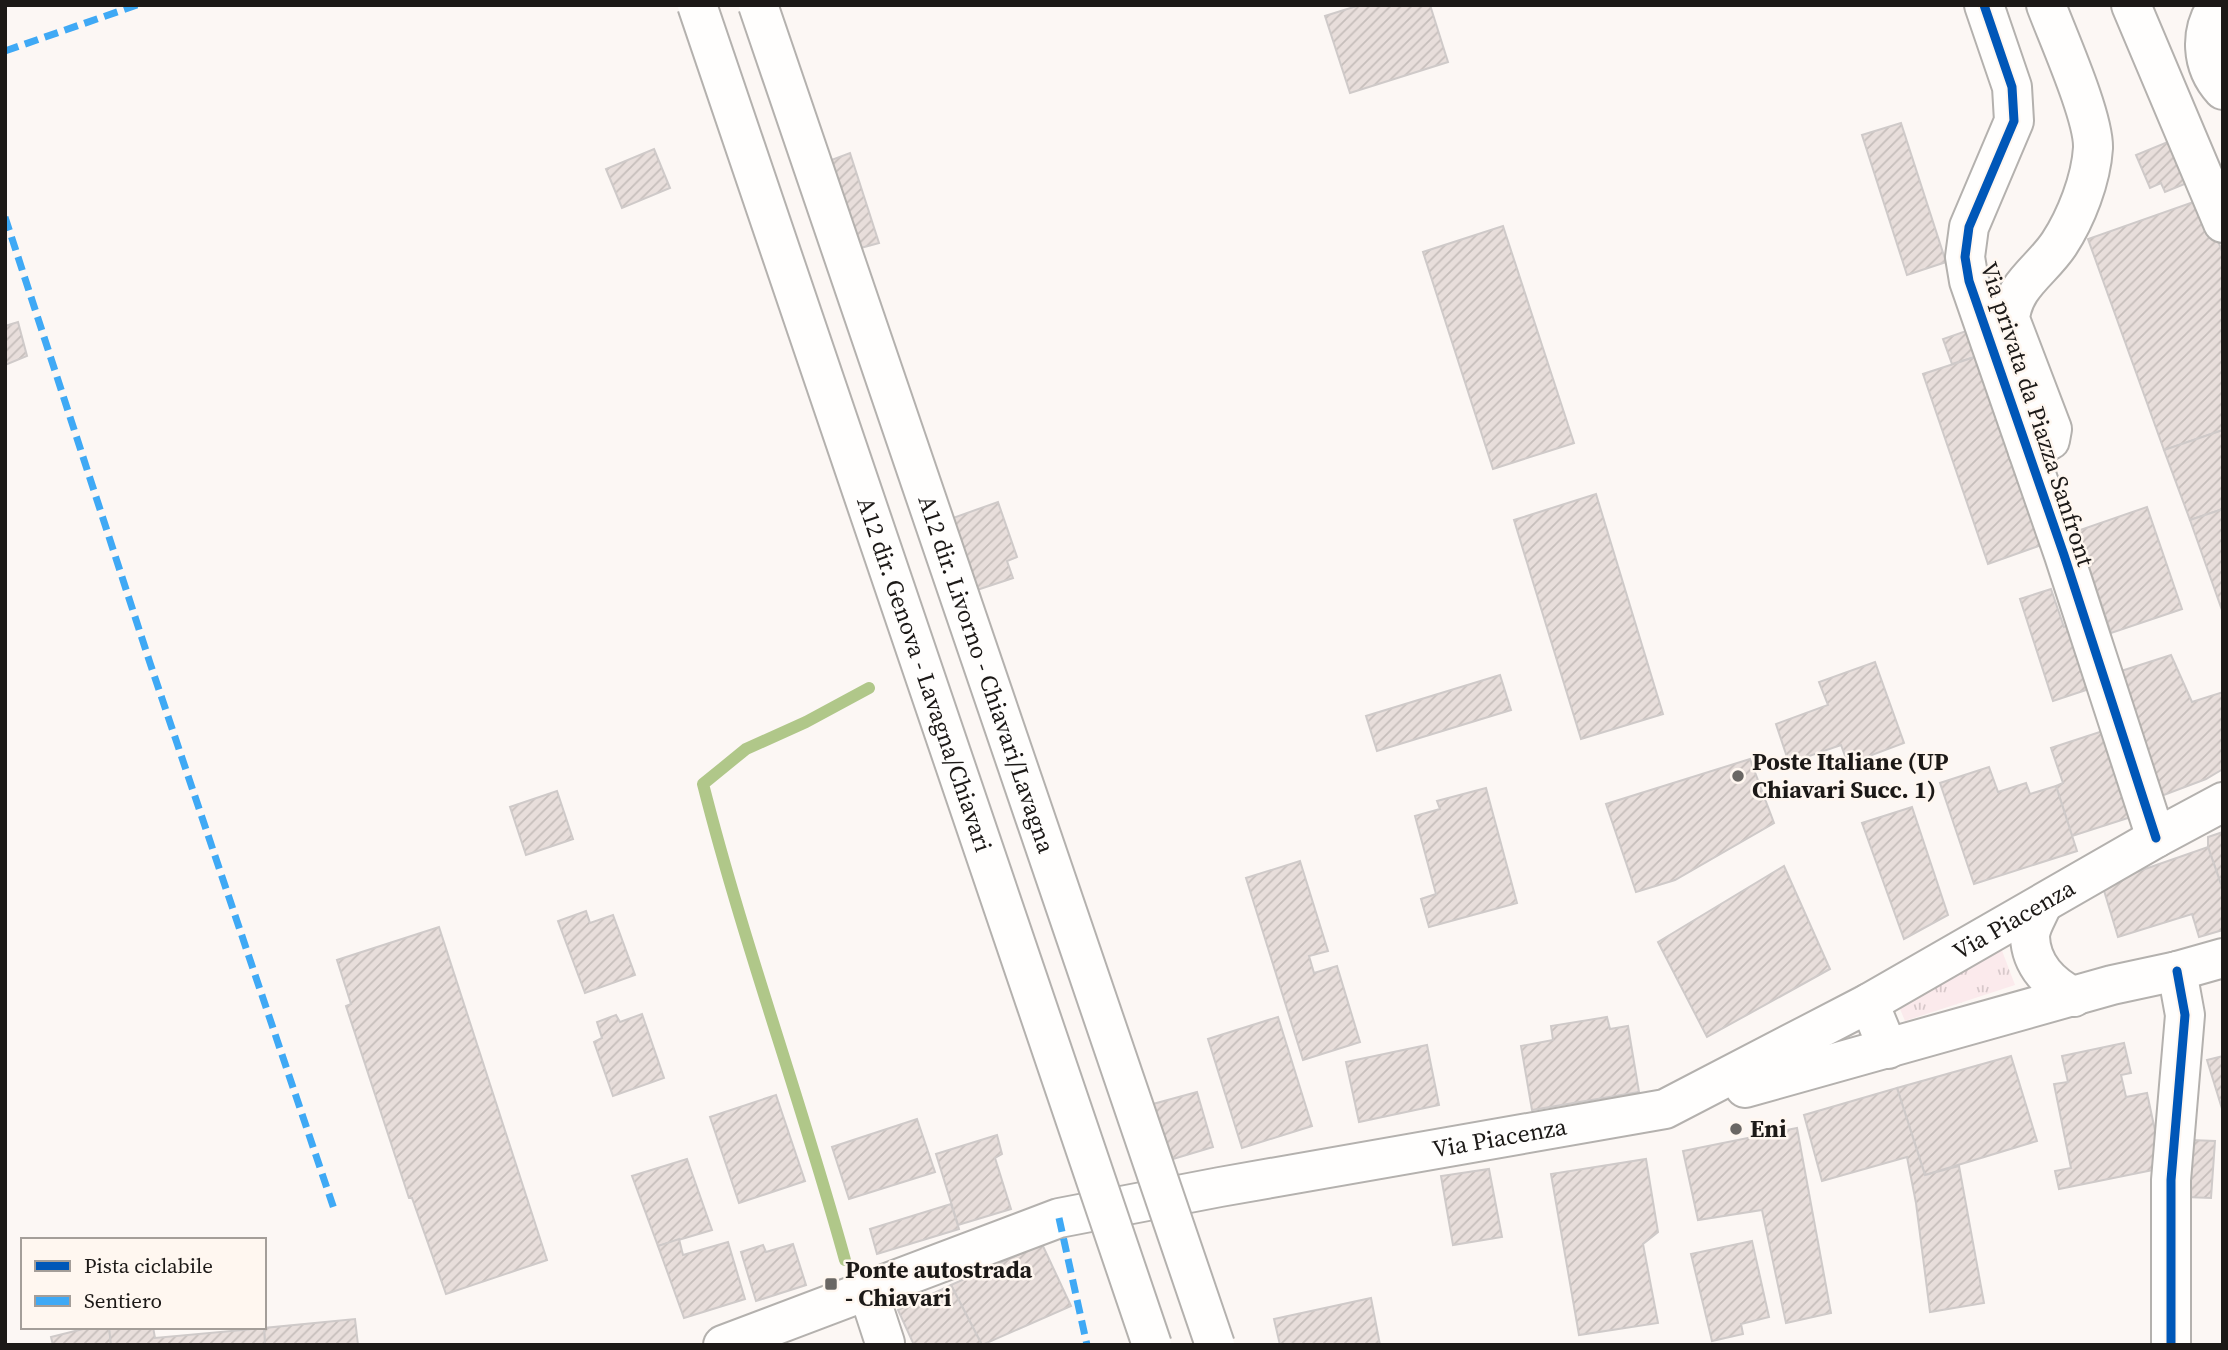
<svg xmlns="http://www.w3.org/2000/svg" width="2228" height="1350" font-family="'Source Serif 4',serif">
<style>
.grass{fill:url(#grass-tufts)}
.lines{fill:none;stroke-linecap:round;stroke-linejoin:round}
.stream{stroke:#b0c789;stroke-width:12}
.building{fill:url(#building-hatch);stroke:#cfcac9;stroke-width:2}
.minor-casing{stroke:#b4b1ae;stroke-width:42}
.major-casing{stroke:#b4b1ae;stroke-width:42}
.minor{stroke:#fffefd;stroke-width:38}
.major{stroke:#fffefd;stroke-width:38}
.highway-bridge-casing{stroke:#b4b1ae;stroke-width:42;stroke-linecap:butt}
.highway-bridge{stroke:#fffefd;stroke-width:38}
.quiet{stroke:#3fa9f5;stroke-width:7;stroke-dasharray:14 7;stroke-linecap:butt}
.cycleway-casing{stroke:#fff7f0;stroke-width:13}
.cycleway{stroke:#0057b8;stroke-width:9}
.poi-dot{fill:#6a6764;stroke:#fff7f0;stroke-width:2.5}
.labels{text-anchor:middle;stroke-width:5;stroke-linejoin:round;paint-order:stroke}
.street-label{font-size:24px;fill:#1c1917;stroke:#fff7f0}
.poi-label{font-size:24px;font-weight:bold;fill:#1c1917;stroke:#fff7f0;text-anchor:start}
</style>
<defs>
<pattern id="grass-tufts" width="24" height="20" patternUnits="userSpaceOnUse" patternTransform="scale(1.75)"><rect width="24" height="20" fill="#fbeaec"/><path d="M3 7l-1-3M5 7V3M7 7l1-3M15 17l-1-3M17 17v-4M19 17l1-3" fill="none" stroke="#d7c8ca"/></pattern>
<pattern id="building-hatch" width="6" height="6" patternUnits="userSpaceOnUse" patternTransform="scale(1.75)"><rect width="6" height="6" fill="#e8dedb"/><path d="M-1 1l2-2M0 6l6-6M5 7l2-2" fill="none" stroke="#c6bebb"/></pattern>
</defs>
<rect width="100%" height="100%" fill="#fcf7f4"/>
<polygon class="grass" points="2001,948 2015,985 1905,1021 1900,1009"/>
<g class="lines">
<path class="stream" d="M845,1260C801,1100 744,945 703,784L746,749L806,722L869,688"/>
</g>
<g class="building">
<polygon points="1360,5 1430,5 1448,62 1350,93 1325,16"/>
<polygon points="1901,123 1946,262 1907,275 1862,135"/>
<polygon points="2175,139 2192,181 2165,192 2161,183 2150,188 2136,155"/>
<polygon points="654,149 670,188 622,208 606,169"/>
<polygon points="850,153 879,243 857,249 826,162"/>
<polygon points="2202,199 2223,254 2223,430 2164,450 2088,239"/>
<polygon points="1503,226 1574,443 1493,469 1423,252"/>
<polygon points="18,322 27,356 5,365 5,326"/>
<polygon points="1972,329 1981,355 1952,364 1943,339"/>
<polygon points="1981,355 2047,543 1988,564 1923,374"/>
<polygon points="2223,430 2223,509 2190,520 2164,450"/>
<polygon points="1596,494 1663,714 1581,739 1514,520"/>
<polygon points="998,502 1017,557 1007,561 1013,578 974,591 950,519"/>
<polygon points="2147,507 2182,609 2111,633 2077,531"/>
<polygon points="2223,509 2223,613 2190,520"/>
<polygon points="2051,589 2064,627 2074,623 2095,687 2053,701 2020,599"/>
<polygon points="2171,655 2192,702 2223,692 2223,769 2206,779 2156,798 2115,673"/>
<polygon points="1875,662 1904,743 1848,764 1841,745 1789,763 1776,724 1828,705 1819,682"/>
<polygon points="1500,675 1511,710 1377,751 1366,716"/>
<polygon points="2109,729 2137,815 2072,836 2056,786 2063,783 2051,748"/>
<polygon points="1750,759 1774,823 1675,880 1636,892 1606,804"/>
<polygon points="1989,767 1998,792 2026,783 2030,794 2056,786 2077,851 1974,884 1940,783"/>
<polygon points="1486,788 1517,903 1429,927 1421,899 1436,894 1415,816 1440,809 1437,801"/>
<polygon points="557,791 573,839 526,855 510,807"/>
<polygon points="1912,807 1948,915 1904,939 1862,823"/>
<polygon points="2223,832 2223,890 2208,847 2208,837"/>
<polygon points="2208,847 2223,890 2223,930 2199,937 2192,914 2118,937 2102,884"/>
<polygon points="1300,861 1328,951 1309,956 1314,973 1337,966 1360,1042 1303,1060 1246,878"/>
<polygon points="1784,866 1830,969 1707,1037 1658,942"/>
<polygon points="586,911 590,923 613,915 635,975 585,993 558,921"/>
<polygon points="439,927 547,1260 446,1294 412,1198 409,1198 346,1006 351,1004 337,960"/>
<polygon points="642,1014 664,1078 613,1096 594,1042 602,1038 597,1022 616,1015 620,1022"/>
<polygon points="1278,1017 1312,1126 1242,1148 1208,1039"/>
<polygon points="1607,1017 1610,1029 1628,1026 1639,1092 1532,1110 1521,1046 1553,1040 1551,1026"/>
<polygon points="2124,1043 2131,1073 2121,1075 2126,1097 2147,1093 2163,1168 2059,1189 2055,1171 2071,1168 2054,1084 2068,1082 2062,1056"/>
<polygon points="1427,1045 1439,1105 1359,1122 1346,1062"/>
<polygon points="2011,1056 2037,1141 1925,1175 1897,1088"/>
<polygon points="2223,1056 2223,1112 2207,1060"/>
<polygon points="1897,1088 1925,1175 1959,1166 1984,1303 1930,1312 1916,1203 1907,1157 1822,1181 1804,1115"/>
<polygon points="1197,1092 1213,1147 1173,1159 1153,1104"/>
<polygon points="776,1095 805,1181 739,1203 710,1117"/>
<polygon points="917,1119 935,1172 849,1199 832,1147"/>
<polygon points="1797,1128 1831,1313 1786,1323 1762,1210 1698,1220 1683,1151"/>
<polygon points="997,1135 1002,1154 995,1158 1011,1209 958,1225 936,1154"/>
<polygon points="2190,1140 2215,1141 2211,1198 2186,1197"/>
<polygon points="687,1159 712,1230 658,1246 632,1176"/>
<polygon points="1646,1159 1658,1232 1643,1244 1658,1323 1579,1335 1551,1174"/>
<polygon points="1489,1169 1502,1237 1453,1245 1441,1176"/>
<polygon points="951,1204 959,1229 877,1254 870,1229"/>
<polygon points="679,1239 683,1255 728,1242 745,1299 684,1318 658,1246"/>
<polygon points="1752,1241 1769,1317 1741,1324 1743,1334 1712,1341 1691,1254"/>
<polygon points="793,1244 806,1285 756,1301 741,1252 763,1245 766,1252"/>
<polygon points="1042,1244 1071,1306 982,1345 951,1285"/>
<polygon points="951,1285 982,1345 914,1345 898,1310"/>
<polygon points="1371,1298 1380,1345 1280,1345 1274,1319"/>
<polygon points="355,1319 358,1345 265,1345 264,1328"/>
<polygon points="91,1327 109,1327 111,1345 53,1345 51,1337"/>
<polygon points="109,1327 153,1327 155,1338 264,1328 265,1345 111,1345"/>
</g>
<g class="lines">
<defs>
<g id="minor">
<polyline points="1984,5 2012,87 2014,121 1969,227 1965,257 1969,281 2064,555 2156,838"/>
<polyline points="2131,5 2223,223"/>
<path d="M2028,451L2050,440L2052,429L2010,319C2013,285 2041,271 2059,244C2076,218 2091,180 2093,148C2094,117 2058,37 2046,5"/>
<polyline points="1869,1003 1888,1049"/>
<polyline points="868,1291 885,1343"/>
<polyline points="2171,1345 2171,1180 2185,1015 2177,971"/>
</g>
<g id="major">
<path d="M2218,5C2199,31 2201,66 2223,90"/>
<path d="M2042,905C2038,915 2030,927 2030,937C2031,965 2051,985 2074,997"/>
<polyline points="1745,1088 2112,985 2177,971 2223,958"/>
<path id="s1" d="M723,1345L1059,1218L1220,1187L1665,1109L1869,1003L2156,838L2223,802"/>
</g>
</defs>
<use href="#minor" class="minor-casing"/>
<use href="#major" class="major-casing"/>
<use href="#minor" class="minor"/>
<use href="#major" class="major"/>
<defs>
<g id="highway-bridge">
<path id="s2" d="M697,5L1152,1345"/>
<path id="s3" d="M758,5L1215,1345"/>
</g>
</defs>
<use href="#highway-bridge" class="highway-bridge-casing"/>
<use href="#highway-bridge" class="highway-bridge"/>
<g class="quiet">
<polyline points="5,51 137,5"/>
<polyline points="5,217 150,663 334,1209"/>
<polyline points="1059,1218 1087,1345"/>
</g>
<defs>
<g id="cycleway">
<polyline points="1984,5 2012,87 2014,121 1969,227 1965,257 1969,281 2064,555 2156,838"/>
<polyline points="2171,1345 2171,1180 2185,1015 2177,971"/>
</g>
</defs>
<use href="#cycleway" class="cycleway-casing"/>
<use href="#cycleway" class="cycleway"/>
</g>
<g class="poi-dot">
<circle cx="1738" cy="776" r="7"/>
<circle cx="1736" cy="1129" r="7"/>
<rect x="824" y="1277" width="14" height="14" rx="3.5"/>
</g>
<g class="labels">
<g class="street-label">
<text transform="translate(2037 414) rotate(72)" y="8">Via privata da Piazza Sanfront</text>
<text dy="8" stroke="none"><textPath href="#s2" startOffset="707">A12 dir. Genova - Lavagna/Chiavari</textPath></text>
<text dy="8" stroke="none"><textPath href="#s3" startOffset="707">A12 dir. Livorno - Chiavari/Lavagna</textPath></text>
<text dy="8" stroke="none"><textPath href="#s1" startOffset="1372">Via Piacenza</textPath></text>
<text dy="8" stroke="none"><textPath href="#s1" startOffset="807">Via Piacenza</textPath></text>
</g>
<g class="poi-label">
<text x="1752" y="770">Poste Italiane (UP<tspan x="1752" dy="28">Chiavari Succ. 1)</tspan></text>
<text x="1750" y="1137">Eni</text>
<text x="845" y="1278">Ponte autostrada<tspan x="845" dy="28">- Chiavari</tspan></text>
</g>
</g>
<rect width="2228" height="1350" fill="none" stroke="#1c1917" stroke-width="14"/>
<rect x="21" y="1238" width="245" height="91" fill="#fff7f0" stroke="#a49e99" stroke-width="2"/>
<rect x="35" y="1261" width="35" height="10" fill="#0057b8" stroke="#a49e99" stroke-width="2"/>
<text x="84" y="1273" font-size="21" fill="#1c1917">Pista ciclabile</text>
<rect x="35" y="1296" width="35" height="10" fill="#3fa9f5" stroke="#a49e99" stroke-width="2"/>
<text x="84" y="1308" font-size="21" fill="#1c1917">Sentiero</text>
</svg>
